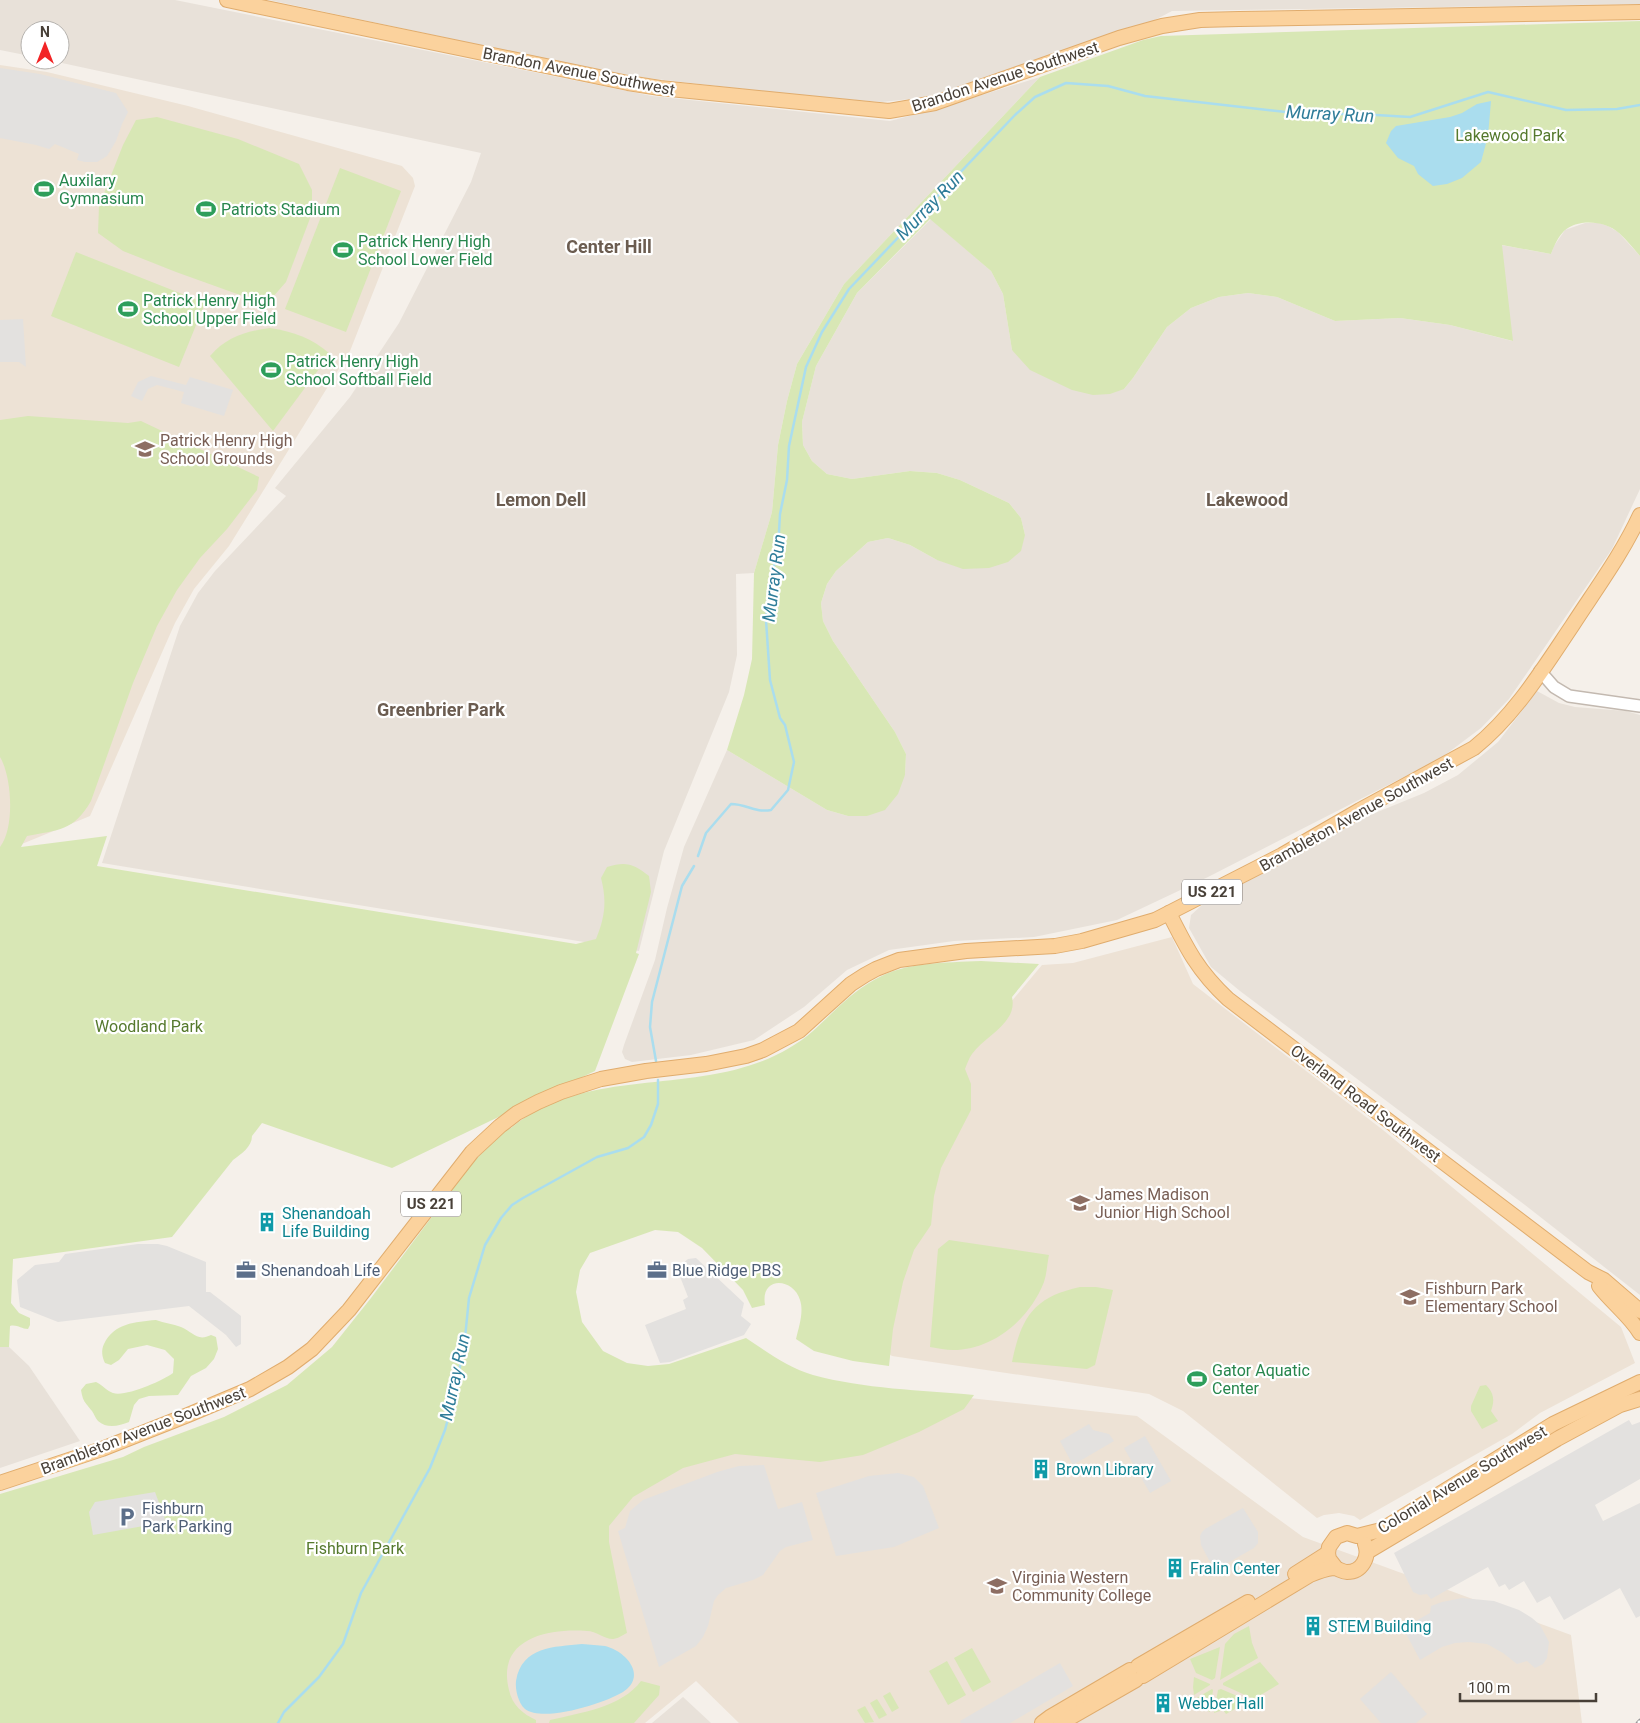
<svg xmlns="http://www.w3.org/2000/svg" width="1640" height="1723" font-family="Roboto,sans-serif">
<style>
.residential{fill:#e8e1d9}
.education{fill:#ede2d5}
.green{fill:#d8e7b5}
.parking{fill:#e3e1df}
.water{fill:#ade}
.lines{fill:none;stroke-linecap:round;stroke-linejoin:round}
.stream{stroke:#ade;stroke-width:2.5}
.minor-casing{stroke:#c3b9b0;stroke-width:14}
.major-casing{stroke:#e0ac6d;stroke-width:16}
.minor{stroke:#fff;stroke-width:11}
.major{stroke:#fbd29d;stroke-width:14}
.rail-casing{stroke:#989898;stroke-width:4.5}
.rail{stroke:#fff;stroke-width:2.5;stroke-dasharray:8;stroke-linecap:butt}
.labels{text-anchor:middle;stroke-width:4.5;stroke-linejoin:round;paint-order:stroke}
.shield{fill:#fff;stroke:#7f7974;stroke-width:1}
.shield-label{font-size:15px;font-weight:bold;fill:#484038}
.street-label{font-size:16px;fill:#484038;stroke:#fff}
.park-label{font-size:16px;fill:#55792d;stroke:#fff}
.leisure-label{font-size:16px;fill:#27864d;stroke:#fff;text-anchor:start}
.education-label{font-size:16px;fill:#785e54;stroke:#fff;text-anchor:start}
.culture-label{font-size:16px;fill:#0d838f;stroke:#fff;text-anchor:start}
.service-label{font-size:16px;fill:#4e5e75;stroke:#fff;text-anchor:start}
.water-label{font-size:18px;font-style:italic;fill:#2f7d99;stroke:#fff}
.neighbourhood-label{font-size:18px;font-weight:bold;fill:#6b5c50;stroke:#fff}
</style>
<rect width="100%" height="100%" fill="#f5f0ea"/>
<g class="residential">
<polygon points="0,0 175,0 652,96 890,121 940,108 1040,77 844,284 797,364 787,401 778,445 772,512 754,573 736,574 737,655 729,692 664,851 639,951 102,863 180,626 198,593 215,571 286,496 275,488 350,397 399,323 471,182 481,153 48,60 60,60 60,30 30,30 30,56 0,50"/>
<polygon points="269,0 1640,0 1640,4 1172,11 1153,21 929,97 882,102 806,96 647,78 593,69"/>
<polygon points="931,219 991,271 1003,294 1012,350 1124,389 1133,378 1167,327 1191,308 1219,297 1248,293 1277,297 1335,321 1400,318 1450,325 1512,341 1501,245 1551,254 1554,246 1565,230 1585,223 1599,223 1608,226 1618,232 1640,256 1640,489 1612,549 1509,699 1481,728 1441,758 1208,877 1117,920 1034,937 954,941 889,950 847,970 804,1007 754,1040 691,1055 632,1062 625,1059 622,1052 624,1045 655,960 667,908 684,847 727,750 827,810 848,816 867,816 905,775 906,754 895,732 833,641 823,621 821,603 827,584 836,571 868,542 888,538 910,545 937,560 1025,535 1021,518 1009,503 960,480 937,473 910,471 852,479 827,474 812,461 803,445 802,422 816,366 857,293"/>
<polygon points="1537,691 1559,703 1575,707 1626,711 1640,715 1640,1295 1525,1205 1240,991 1211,967 1189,928 1191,915 1202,905 1269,870 1353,822 1424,793 1458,775 1498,742"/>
<polygon points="0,1347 9,1347 29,1366 80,1441 0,1468"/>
<polygon points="683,1697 711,1723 652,1723"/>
</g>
<g class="education">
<polygon points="0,65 47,72 188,106 402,166 413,178 415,186 350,351 229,546 194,589 175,623 90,816 0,853"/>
<polygon points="1172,937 1193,984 1383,1130 1621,1327 1635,1363 1540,1413 1512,1434 1360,1520 1354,1516 1339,1513 1324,1515 1317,1518 1183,1411 1149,1394 892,1356 781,1276 1042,965 1073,963"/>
<polygon points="923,1393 1137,1416 1303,1537 1571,1635 1582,1723 739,1723 696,1681 645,1723 447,1723 685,1425"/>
</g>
<g class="green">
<path d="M1640,21V256C1633,248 1627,240 1619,233C1606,221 1578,218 1564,231C1558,237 1554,246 1551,254L1502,245L1513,341L1450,325L1400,318L1335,321L1277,297L1248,293L1219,297L1191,308L1167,327L1133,378L1124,389L1110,394L1093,395L1072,390L1030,370L1012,350L1003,294L991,271L930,219L857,293L816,366L802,422L803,445L812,461L827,474L852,479L910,471L937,473L960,480L1009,503L1021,518L1025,535L1021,551L1008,562L989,568L963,569L937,560L910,545L888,538L868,542L836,571L827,584L821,603L823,621L833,641L895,732L906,754L905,775L898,794L885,810L867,816H848L827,810L727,750L744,695L752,659L754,573L772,512L778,445L787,401L797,364L844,284L1040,77L1143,40L1161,36Z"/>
<polygon points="157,117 238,139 299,164 312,190 312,213 286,282 272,298 257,301 176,272 123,251 98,233 99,206 123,145 136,120"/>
<polygon points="340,168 401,191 346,332 285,309"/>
<polygon points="76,252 205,303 179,367 51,316"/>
<path d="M270,328C294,332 312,338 330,354L273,431L210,356C226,337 247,331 270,328Z"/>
<path d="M28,416L128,423L141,421L259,477L257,490L227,529L200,558L177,590L157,626L133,683L91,801C74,831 58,830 27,836L21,847L107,836L97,866L576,944L596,939C605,917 607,901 601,878L607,867C626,861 634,864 649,876L651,892L636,953L639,954L595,1071L392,1168L262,1123L252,1136C252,1147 241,1154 233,1160L172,1237L13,1259L11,1303L19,1313L30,1318V1325L28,1329C21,1329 17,1324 10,1326L9,1347H0V847C15,828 12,777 0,757V420Z"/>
<path d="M981,961L1039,964L1012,997C1018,1023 985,1036 972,1054C969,1058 967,1064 965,1069L971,1084V1110L941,1168L934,1196L931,1225L914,1250L903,1282L893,1329L889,1366L853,1361L814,1351L796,1339C799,1326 804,1312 800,1300C794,1278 760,1275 765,1305L752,1308L743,1290L702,1248L678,1232L655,1230L590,1253L580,1270L576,1292L582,1322L603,1351L627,1363L648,1366L669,1364L746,1338C767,1352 789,1368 813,1375C864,1389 921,1390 974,1395L964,1409L919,1432L863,1455L820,1462L735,1454L683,1468L633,1497L609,1526V1542L627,1633C623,1635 617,1639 613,1639C604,1639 596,1631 587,1631C547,1628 496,1639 509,1690C512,1705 523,1714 536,1720V1723H0V1494L123,1457L144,1447L224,1417L287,1385L332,1347L371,1298L473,1162L507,1129L511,1128C581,1070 678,1092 757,1063C777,1056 797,1045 813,1031C833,1013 850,993 874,980C907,961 944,963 981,961Z"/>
<path d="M949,1240L1049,1255C1047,1264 1047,1273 1044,1282C1030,1318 994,1350 953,1350C946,1350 938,1348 930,1347L938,1249Z"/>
<path d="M1080,1287H1096L1113,1290L1095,1365L1087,1369L1012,1362C1021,1318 1033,1297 1080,1287Z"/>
<path d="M156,1320C164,1323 173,1324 181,1327C193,1332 197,1342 211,1335L216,1337L218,1349L214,1359L206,1368L191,1376L178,1395L149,1396L139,1399L134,1405L129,1422C119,1426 107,1429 98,1421C96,1419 94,1414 92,1411C85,1402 83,1402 81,1390L86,1384L96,1382C101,1384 107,1391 113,1393C126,1397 162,1381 173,1373L174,1359L165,1350L147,1345L128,1349L119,1360L111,1365L105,1363C102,1357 101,1350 104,1344C114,1323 135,1322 156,1320Z"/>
<path d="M1486,1385C1494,1393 1495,1401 1491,1411L1498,1421L1482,1429L1471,1411V1406L1480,1386Z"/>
<polygon points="1249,1626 1252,1643 1258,1658 1220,1680 1225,1644 1234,1634"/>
<polygon points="1220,1647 1215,1678 1212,1680 1196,1673 1190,1659"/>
<polygon points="972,1648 991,1682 973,1692 954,1658"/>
<polygon points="947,1661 966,1695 948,1705 929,1671"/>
<polygon points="1260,1662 1279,1684 1254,1699 1223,1685 1223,1683"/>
<polygon points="1194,1677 1210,1684 1210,1685 1194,1695 1193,1687"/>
<path d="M641,1681L660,1686L659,1695L634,1723H549L550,1720C580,1713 622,1707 641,1681Z"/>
<polygon points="1212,1689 1213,1690 1210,1712 1201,1707 1195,1699"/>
<polygon points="1221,1689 1249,1701 1226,1714 1223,1710 1214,1713 1218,1690"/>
<polygon points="890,1692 899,1708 892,1712 883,1696"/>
<polygon points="877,1699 887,1715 879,1719 870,1703"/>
<polygon points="865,1706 874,1722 865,1723 857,1710"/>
</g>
<g class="parking">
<polygon points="0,68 40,74 116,93 128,112 122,124 116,141 107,156 97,162 85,162 77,160 79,154 55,144 49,149 36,145 0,138"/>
<polygon points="23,319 26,367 19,362 0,362 0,320"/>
<polygon points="151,376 186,385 190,377 233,390 224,416 181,403 184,392 157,385 148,389 142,401 131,396 138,382"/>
<polygon points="138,1244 158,1244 167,1246 206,1262 206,1292 210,1292 241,1316 241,1344 236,1347 226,1335 189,1306 58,1322 20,1307 17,1280 35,1265 59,1262 65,1254"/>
<polygon points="696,1258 744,1303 741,1316 751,1324 744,1335 670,1362 660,1363 645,1325 686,1309 683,1300 688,1297 679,1274 685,1269 682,1264 688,1259"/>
<polygon points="1629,1420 1632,1425 1640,1422 1640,1479 1595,1505 1603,1521 1640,1503 1640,1616 1636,1618 1620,1588 1564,1620 1550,1596 1537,1603 1524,1581 1509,1590 1505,1584 1499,1587 1488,1567 1431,1599 1427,1594 1420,1595 1413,1592 1394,1553"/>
<polygon points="1089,1424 1093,1430 1109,1434 1114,1441 1073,1465 1060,1441"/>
<polygon points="1145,1436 1171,1481 1150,1493 1124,1448"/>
<polygon points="764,1465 778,1509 802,1502 813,1540 786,1547 780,1551 763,1575 753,1580 726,1588 718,1595 714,1601 708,1626 703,1637 696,1646 659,1667 618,1531 625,1528 630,1511 643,1500 717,1472 739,1466"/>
<polygon points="898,1473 914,1477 923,1486 939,1528 894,1547 836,1556 816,1493 869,1476"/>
<polygon points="155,1492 166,1522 93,1535 89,1512 95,1502"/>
<polygon points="1243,1508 1258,1532 1258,1543 1254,1548 1224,1565 1214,1564 1209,1560 1201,1545 1200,1536 1202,1532 1205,1529"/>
<polygon points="1462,1598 1494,1601 1519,1610 1532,1618 1540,1625 1549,1642 1547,1658 1543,1664 1535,1668 1527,1661 1517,1664 1503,1653 1487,1644 1469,1642 1455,1643 1442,1647 1420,1660 1403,1628 1430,1613 1431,1606 1442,1602"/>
<polygon points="1060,1663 1073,1686 1010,1723 961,1723 960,1721"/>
<polygon points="1391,1672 1427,1714 1416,1723 1381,1723 1360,1699"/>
</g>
<g class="water">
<polygon points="1491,101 1488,136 1481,162 1462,178 1447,184 1433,186 1418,174 1414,166 1398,158 1386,143 1391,131 1396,126 1450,117 1462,113 1477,104"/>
<path d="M582,1644C590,1645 598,1645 605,1646C626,1651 648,1676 623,1692C605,1703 544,1723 525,1709C518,1703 515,1689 516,1681C522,1646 554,1647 582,1644Z"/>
</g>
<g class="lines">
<g class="stream">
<path d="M698,856L706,833L731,804C747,804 755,813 771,810L788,790L794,762L785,725L780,718L770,680L766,620L769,587L778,549L780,514L787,480L789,446L806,367L822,332L849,289L1015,115L1035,97L1066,83L1108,86L1145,96L1295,113L1325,114H1359L1410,117L1488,92L1566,110L1617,109L1640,105"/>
<polyline points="656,1061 650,1027 652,1002 682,886 694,866"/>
<polyline points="278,1723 284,1712 319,1677 343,1644 361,1593 430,1468 445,1430 450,1411 464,1348 469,1298 485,1245 501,1218 512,1205 523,1198 597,1157 628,1148 644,1137 651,1125 658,1104 658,1080"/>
</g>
<defs>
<polyline id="minor" points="1540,671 1554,687 1569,696 1640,706"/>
<g id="major">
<polyline points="227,0 628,83 660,88 889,111 935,103 1119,38 1162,26 1200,20 1239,19 1640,12"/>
<path d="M1169,913C1187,949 1198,971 1228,999L1588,1272L1604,1280L1640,1311"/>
<path d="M1599,1286C1612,1303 1629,1315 1640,1333"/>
<path d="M0,1483L102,1449L188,1415L250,1389L288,1367L312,1349L349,1310L472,1152L500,1126L517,1113L538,1102L561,1092L601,1079L646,1071L706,1064L746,1056L763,1050L799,1031L851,984L865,975L876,969L899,960L966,951L1055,946L1082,941L1155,920L1282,855L1360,810L1474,748C1515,715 1543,669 1572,626C1596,589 1622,554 1640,515"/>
<polyline points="1367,1552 1557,1439 1620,1405 1640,1399"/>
<polyline points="1336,1568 1329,1559 1328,1553 1329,1547 1336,1537 1347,1533 1357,1536 1381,1530 1553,1424 1640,1382"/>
<polyline points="1295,1574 1328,1553"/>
<polyline points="1138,1666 1248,1602"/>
<path d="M1143,1676L1310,1575C1317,1572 1325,1569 1333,1568C1338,1568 1342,1572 1347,1572C1362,1572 1370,1557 1365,1544"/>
<polyline points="1042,1723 1050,1717 1130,1670"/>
<polyline points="1061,1723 1136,1680"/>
</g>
</defs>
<use href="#minor" class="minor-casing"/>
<use href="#major" class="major-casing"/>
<use href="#minor" class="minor"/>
<use href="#major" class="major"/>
<defs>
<polyline id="rail" points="1638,1723 1640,1721"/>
</defs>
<use href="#rail" class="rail-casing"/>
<use href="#rail" class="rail"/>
</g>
<defs>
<symbol id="stadium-bare" viewBox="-9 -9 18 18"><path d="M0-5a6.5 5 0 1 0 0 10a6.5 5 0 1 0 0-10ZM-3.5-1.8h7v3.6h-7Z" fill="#2e9e5b" stroke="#fff" stroke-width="2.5" paint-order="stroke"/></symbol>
<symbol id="school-bare" viewBox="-9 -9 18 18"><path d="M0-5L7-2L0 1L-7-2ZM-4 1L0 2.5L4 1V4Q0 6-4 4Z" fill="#8d6e63" stroke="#fff" stroke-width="2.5" paint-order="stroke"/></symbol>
<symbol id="building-bare" viewBox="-9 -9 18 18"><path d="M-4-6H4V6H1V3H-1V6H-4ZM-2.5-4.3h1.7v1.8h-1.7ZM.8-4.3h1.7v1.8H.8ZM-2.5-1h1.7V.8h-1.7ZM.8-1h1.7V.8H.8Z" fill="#0f9aa8" stroke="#fff" stroke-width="2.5" paint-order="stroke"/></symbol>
<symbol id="office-bare" viewBox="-9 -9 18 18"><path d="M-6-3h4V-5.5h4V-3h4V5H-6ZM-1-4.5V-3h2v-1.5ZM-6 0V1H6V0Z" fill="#5c6f8a" stroke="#fff" stroke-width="2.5" paint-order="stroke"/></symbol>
<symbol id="parking-bare" viewBox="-9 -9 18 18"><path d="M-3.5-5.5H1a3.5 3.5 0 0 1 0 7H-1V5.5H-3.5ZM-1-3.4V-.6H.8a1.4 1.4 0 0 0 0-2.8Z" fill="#5c6f8a" stroke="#fff" stroke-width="2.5" paint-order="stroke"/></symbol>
<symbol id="university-bare" viewBox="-9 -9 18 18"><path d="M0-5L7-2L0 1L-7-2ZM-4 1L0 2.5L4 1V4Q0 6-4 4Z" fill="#8d6e63" stroke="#fff" stroke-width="2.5" paint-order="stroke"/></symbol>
</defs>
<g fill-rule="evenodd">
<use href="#stadium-bare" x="30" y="175" width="28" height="28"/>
<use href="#stadium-bare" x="192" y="195" width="28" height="28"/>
<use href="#stadium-bare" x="329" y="236" width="28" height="28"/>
<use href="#stadium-bare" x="114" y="295" width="28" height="28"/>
<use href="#stadium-bare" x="257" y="356" width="28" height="28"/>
<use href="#school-bare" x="131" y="435" width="28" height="28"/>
<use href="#school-bare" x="1066" y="1189" width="28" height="28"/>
<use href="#building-bare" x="253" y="1208" width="28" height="28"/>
<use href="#office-bare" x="232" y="1256" width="28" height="28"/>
<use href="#office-bare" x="643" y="1256" width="28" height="28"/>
<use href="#school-bare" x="1396" y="1283" width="28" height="28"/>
<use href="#stadium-bare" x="1183" y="1365" width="28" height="28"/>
<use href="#building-bare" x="1027" y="1455" width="28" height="28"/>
<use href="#parking-bare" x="113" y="1503" width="28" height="28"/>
<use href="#building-bare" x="1161" y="1554" width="28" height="28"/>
<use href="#university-bare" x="983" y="1572" width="28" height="28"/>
<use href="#building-bare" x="1299" y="1612" width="28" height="28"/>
<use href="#building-bare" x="1149" y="1689" width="28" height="28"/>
</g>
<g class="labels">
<g class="shield">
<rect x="1182" y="879.5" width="60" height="25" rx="4"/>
<rect x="401" y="1191.5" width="60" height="25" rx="4"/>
</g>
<g class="shield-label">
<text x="1212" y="897">US 221</text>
<text x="431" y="1209">US 221</text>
</g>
<g class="street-label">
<text transform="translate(579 71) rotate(11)" y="6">Brandon Avenue Southwest</text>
<text transform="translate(1005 76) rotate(-18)" y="6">Brandon Avenue Southwest</text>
<text transform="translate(1356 814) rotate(-29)" y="6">Brambleton Avenue Southwest</text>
<text transform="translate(1366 1103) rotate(37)" y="6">Overland Road Southwest</text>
<text transform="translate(143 1430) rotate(-21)" y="6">Brambleton Avenue Southwest</text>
<text transform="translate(1462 1479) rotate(-31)" y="6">Colonial Avenue Southwest</text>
</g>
<g class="park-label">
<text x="1510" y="141">Lakewood Park</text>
<text x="149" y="1032">Woodland Park</text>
<text x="355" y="1554">Fishburn Park</text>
</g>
<g class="leisure-label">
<text x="59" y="186">Auxilary<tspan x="59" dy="18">Gymnasium</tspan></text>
<text x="221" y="215">Patriots Stadium</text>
<text x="358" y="247">Patrick Henry High<tspan x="358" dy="18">School Lower Field</tspan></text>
<text x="143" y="306">Patrick Henry High<tspan x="143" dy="18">School Upper Field</tspan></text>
<text x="286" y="367">Patrick Henry High<tspan x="286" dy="18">School Softball Field</tspan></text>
<text x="1212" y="1376">Gator Aquatic<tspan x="1212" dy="18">Center</tspan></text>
</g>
<g class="education-label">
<text x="160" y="446">Patrick Henry High<tspan x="160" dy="18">School Grounds</tspan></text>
<text x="1095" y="1200">James Madison<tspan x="1095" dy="18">Junior High School</tspan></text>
<text x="1425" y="1294">Fishburn Park<tspan x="1425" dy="18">Elementary School</tspan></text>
<text x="1012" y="1583">Virginia Western<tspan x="1012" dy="18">Community College</tspan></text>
</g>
<g class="culture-label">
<text x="282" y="1219">Shenandoah<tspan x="282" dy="18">Life Building</tspan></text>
<text x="1056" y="1475">Brown Library</text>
<text x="1190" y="1574">Fralin Center</text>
<text x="1328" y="1632">STEM Building</text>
<text x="1178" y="1709">Webber Hall</text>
</g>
<g class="service-label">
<text x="261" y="1276">Shenandoah Life</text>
<text x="672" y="1276">Blue Ridge PBS</text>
<text x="142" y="1514">Fishburn<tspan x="142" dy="18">Park Parking</tspan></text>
</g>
<g class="water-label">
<text transform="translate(1330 114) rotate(3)" y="6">Murray Run</text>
<text transform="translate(930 205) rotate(-46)" y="6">Murray Run</text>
<text transform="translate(774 578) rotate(-83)" y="6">Murray Run</text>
<text transform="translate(455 1377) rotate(-78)" y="6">Murray Run</text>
</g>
<g class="neighbourhood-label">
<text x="609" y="253">Center Hill</text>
<text x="541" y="506">Lemon Dell</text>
<text x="1247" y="506">Lakewood</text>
<text x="441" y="716">Greenbrier Park</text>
</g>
</g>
<g transform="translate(45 45)"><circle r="24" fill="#ffffff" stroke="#b6b3af"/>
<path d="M0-4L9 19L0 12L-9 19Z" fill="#f22425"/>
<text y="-8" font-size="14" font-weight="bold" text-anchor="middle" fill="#484038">N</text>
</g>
<path d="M1460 1693v8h136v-8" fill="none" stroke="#484038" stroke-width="2.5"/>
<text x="1468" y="1693" font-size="15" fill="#484038" stroke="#ffffff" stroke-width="4" paint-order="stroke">100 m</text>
</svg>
